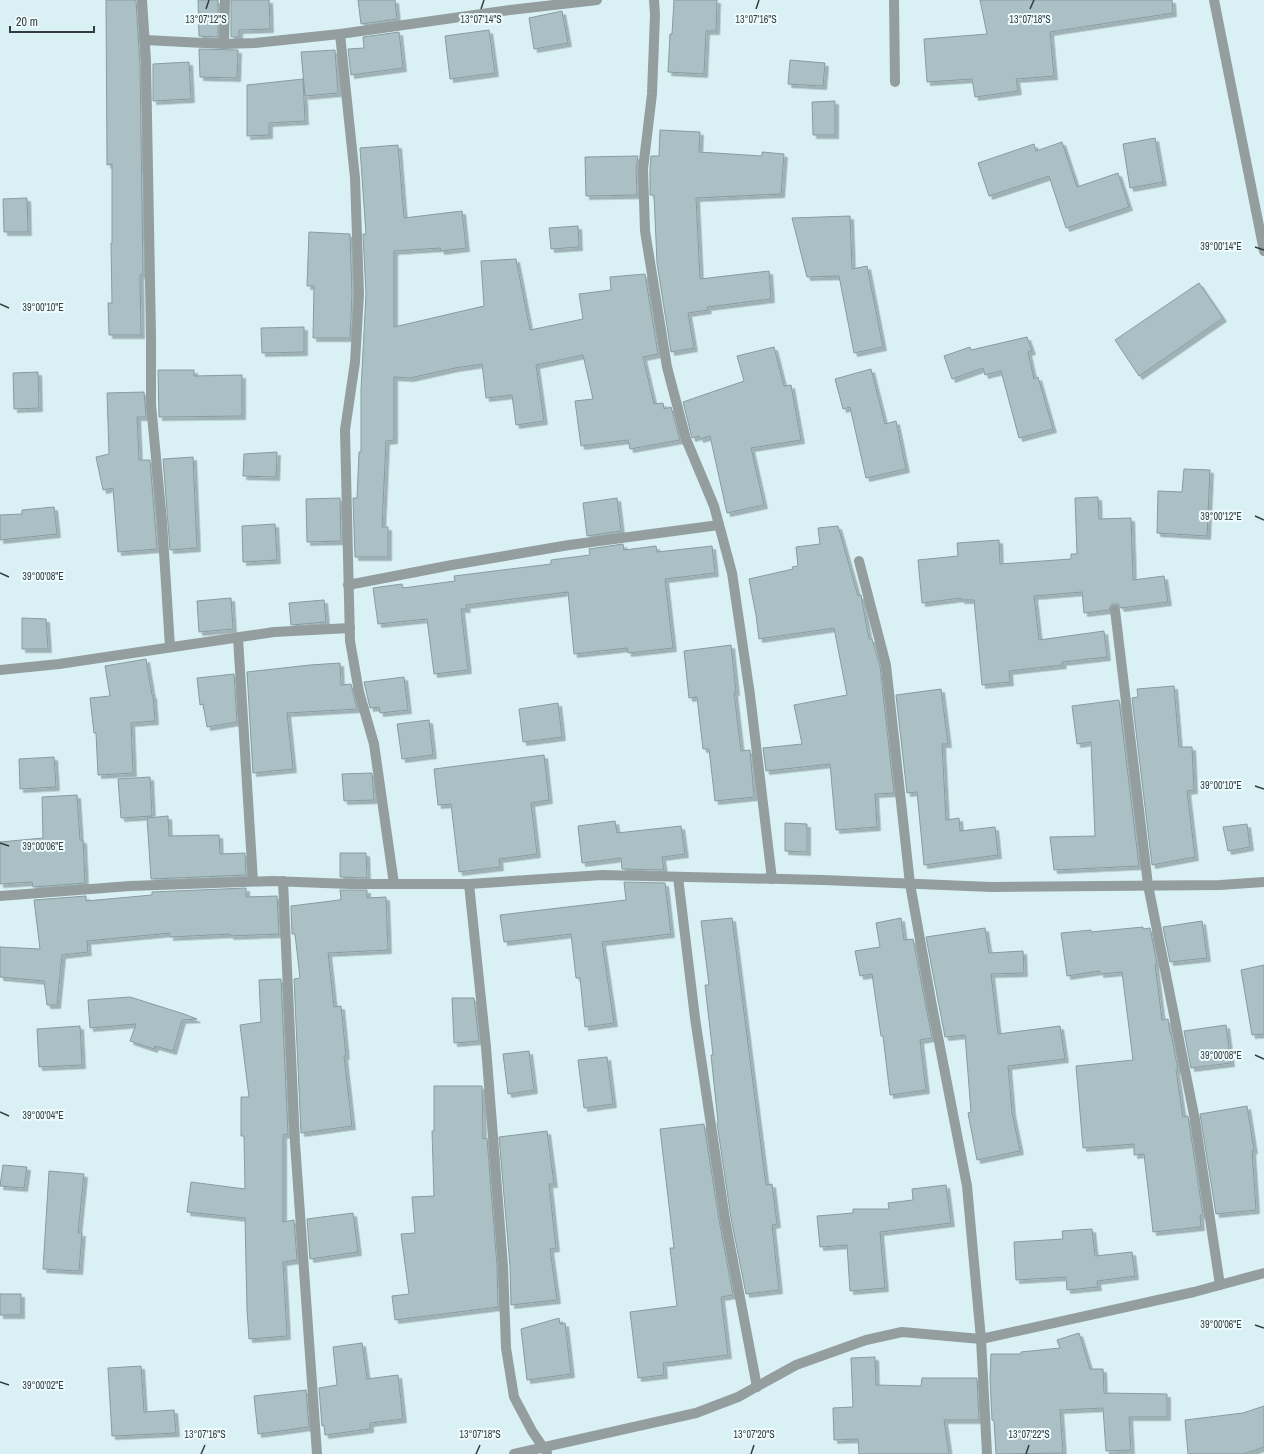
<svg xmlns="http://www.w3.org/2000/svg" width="1264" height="1454" font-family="'Archivo Narrow',sans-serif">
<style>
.building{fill:#aac0c5;stroke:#869ca0;filter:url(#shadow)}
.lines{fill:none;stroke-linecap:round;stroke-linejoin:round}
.minor{stroke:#949e9f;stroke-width:10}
.ticks{fill:none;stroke:#333c3e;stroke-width:1.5}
.ticks-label{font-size:10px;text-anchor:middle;fill:#333c3e;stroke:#eefcff;stroke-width:4;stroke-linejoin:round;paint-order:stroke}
</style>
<defs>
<filter id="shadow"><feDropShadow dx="3.5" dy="3.5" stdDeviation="0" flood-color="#0004"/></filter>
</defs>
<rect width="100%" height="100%" fill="#d9f1f5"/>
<g class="building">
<polygon points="106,0 136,0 140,65 143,275 140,275 141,335 109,335 108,303 112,303 111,243 112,243 112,164 107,165"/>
<polygon points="198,0 218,0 218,37 199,36"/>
<polygon points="231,0 269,0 270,29 239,30 239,37 231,37"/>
<polygon points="358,0 395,0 397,19 361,24"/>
<polygon points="674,0 717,0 716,31 706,31 704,74 668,72 670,34 672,34"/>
<polygon points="980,0 1172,0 1173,13 1050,32 1054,76 1016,79 1018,91 975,97 972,79 927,82 924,39 987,34"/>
<polygon points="562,11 568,43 534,49 529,18"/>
<polygon points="489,30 495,73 450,79 445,36"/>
<polygon points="399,32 403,68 351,75 348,49 364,48 363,37"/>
<polygon points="199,49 238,50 237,78 200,77"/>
<polygon points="335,50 338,93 305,96 301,52"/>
<polygon points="790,60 825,63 823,86 788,84"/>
<polygon points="189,62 191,99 153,101 153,64"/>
<polygon points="303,79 305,121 269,123 269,135 247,136 247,85"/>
<polygon points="835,101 835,135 813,135 812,102"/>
<polygon points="660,130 700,132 699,152 762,156 762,152 784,154 781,194 696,198 700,279 769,271 771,299 707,307 708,310 688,313 694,348 671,352 657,263 654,195 650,195 650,169 651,156 659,156"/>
<polygon points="1155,138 1163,182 1130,188 1123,144"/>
<polygon points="1062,142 1077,187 1118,173 1129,207 1066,228 1049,176 989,196 978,163 1034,144 1036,151"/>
<polygon points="398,145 404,218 462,211 466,248 441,251 440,248 394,251 394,327 484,306 481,261 516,259 530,330 583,319 579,294 611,290 610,277 645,274 658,354 643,357 654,404 663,403 664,409 671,407 680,440 630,449 628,440 581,446 575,401 593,399 583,355 536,365 544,421 516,425 512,395 486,398 482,364 455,368 410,378 394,377 394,440 386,441 382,527 388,527 388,557 355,557 353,498 357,498 359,452 361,452 361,390 366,294 363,234 366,234 360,148"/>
<polygon points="638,156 636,169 637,195 586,196 585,157"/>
<polygon points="27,198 28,232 4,232 3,199"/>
<polygon points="850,216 852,269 867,266 883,347 854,353 839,276 807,277 792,218"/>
<polygon points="578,226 579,247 551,249 549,228"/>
<polygon points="309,232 350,234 352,294 350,338 313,338 314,286 307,286"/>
<polygon points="1199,283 1223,318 1139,376 1115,340"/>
<polygon points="304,327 304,352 262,353 261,328"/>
<polygon points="1027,337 1032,351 1028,352 1034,379 1038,377 1053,429 1019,438 1001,371 985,375 983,368 952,379 944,356 970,347 971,350"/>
<polygon points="774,347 784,386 791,385 801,440 751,448 764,505 727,513 710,436 700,439 699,436 692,438 683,402 744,381 737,356"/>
<polygon points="871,369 885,424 896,421 906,469 866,478 850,407 843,409 835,379"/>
<polygon points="158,370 194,370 194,376 242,375 242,416 159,417"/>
<polygon points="38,372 39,408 14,409 13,373"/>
<polygon points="144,392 146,417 137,417 139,460 150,460 157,549 118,552 113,488 103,490 96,457 109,454 107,393"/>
<polygon points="277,452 276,477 243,476 244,454"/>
<polygon points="193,457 197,548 170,550 163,459"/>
<polygon points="1184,469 1210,470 1207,536 1157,533 1158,491 1182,492"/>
<polygon points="1098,497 1099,519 1131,518 1133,580 1164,576 1168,602 1121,608 1118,604 1114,604 1111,605 1109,610 1084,613 1082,592 1034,596 1039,640 1104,631 1107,657 1062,662 1063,665 1009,671 1010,682 982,685 974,600 961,600 961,598 922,603 918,560 958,556 957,543 999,540 1000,564 1071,559 1071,554 1077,554 1075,498"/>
<polygon points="340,498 341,541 307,542 306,499"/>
<polygon points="617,498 621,531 587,536 583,503"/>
<polygon points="54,507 57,534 0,540 0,515 22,514 22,510"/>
<polygon points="275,524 277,560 243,562 242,526"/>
<polygon points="838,526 858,596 861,595 869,639 872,639 880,666 894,793 875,794 877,827 836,830 830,764 766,771 763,748 802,744 794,705 847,695 834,628 759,639 756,615 749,579 793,569 792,567 798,566 796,547 820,544 818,528"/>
<polygon points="623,544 624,550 656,546 657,552 712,546 715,573 665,579 673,648 628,653 627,648 574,654 568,592 466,605 467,609 461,609 468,670 434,674 427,619 378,624 373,588 402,584 403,588 455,581 454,576 551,564 551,560 590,555 589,549"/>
<polygon points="231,598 233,629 199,632 197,601"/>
<polygon points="324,600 326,622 291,625 289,603"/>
<polygon points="22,618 46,619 48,649 22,649"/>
<polygon points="731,645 736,692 734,692 741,751 750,750 754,797 715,801 709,749 703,749 697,697 689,698 684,651"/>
<polygon points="146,659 152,695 153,695 155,721 131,723 133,773 98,775 96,733 94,733 90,698 110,696 105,666"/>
<polygon points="340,663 341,685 351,684 357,709 287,713 293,769 253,773 247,672 310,665"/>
<polygon points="234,674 237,722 207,727 203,704 200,705 197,678"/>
<polygon points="404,677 408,710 380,713 379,707 370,708 364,682"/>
<polygon points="1174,686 1179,747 1192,747 1194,790 1187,791 1195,857 1152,865 1132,698 1138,697 1137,689"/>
<polygon points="941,689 948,744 942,744 946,820 959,818 960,831 995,827 998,855 924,865 917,792 907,793 896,695"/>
<polygon points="1119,700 1139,866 1054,870 1050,837 1095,836 1091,742 1077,744 1072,706"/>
<polygon points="558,703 562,737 523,742 519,709"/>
<polygon points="429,720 433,755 402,759 397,724"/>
<polygon points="544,755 549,800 531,803 537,854 499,859 500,867 459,872 451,804 438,805 434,769"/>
<polygon points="54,757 56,787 20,789 19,759"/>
<polygon points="372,773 374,800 344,801 342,774"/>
<polygon points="150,777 152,816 121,818 118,779"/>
<polygon points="77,795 80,840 83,840 85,883 33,887 32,882 0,884 0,842 43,838 42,797"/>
<polygon points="168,816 169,836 219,835 220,854 245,853 246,875 151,879 147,818"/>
<polygon points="615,821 617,833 681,826 685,854 662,857 664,870 622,869 621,858 582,863 578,826"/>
<polygon points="785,823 807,824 807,852 785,851"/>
<polygon points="1247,824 1250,847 1228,851 1223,827"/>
<polygon points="340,853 366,853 367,878 340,877"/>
<polygon points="624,882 665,883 671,934 602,942 614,1023 585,1027 580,978 576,978 571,934 504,942 500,915 626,900"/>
<polygon points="246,888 246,897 277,896 279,934 230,936 230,934 170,937 170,933 87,941 88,952 62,955 57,1005 47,1005 44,981 0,977 0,947 40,949 34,900 86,896 86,901 152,895 152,892"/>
<polygon points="340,890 367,890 367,898 386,897 388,950 328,953 334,1007 341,1006 346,1056 344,1056 352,1126 301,1133 294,979 300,978 295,934 292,934 291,906 339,900 341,899"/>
<polygon points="732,918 766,1185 772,1184 777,1224 772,1225 779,1290 746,1294 731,1218 717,1123 718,1122 711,1055 713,1055 705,985 709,985 701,921"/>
<polygon points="901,918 904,940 913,939 932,1038 920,1040 926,1090 890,1095 883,1036 881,1036 872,974 860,976 855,951 880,947 876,923"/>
<polygon points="1202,921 1207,958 1170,962 1163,927"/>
<polygon points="1143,927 1143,929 1150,928 1157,964 1155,964 1162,1020 1168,1019 1170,1033 1171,1033 1178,1070 1176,1070 1183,1117 1188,1116 1203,1215 1200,1215 1201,1227 1153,1232 1144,1154 1134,1155 1134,1144 1083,1148 1076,1066 1133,1060 1122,972 1100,974 1100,971 1067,976 1061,933 1091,930 1091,932"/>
<polygon points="985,928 989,953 1023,951 1024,973 991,974 998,1034 1060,1026 1065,1059 1008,1066 1012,1112 1020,1151 977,1160 968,1113 971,1112 965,1035 945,1037 926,937"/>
<polygon points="1264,965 1264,1034 1252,1035 1241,970"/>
<polygon points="281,979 288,1134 283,1135 283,1222 294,1220 297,1260 283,1262 287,1336 249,1339 247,1310 245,1218 187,1212 191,1182 245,1189 244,1136 241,1136 241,1097 249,1097 240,1025 261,1022 259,980"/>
<polygon points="130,997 184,1014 197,1019 182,1020 173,1051 155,1046 154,1049 130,1041 136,1024 90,1028 88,1000"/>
<polygon points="452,998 474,998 479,1041 454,1043"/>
<polygon points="1226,1025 1231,1063 1191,1068 1184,1031"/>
<polygon points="80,1026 82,1065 39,1067 37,1029"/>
<polygon points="529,1051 534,1090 508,1094 503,1054"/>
<polygon points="607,1057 613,1104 584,1108 578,1060"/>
<polygon points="434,1086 482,1086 483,1139 487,1138 497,1266 498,1307 395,1320 392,1296 409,1294 401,1234 415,1233 412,1197 434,1196 432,1131 434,1131"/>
<polygon points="1247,1106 1254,1150 1252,1151 1256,1210 1216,1214 1200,1114"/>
<polygon points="704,1124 719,1220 733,1295 721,1297 728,1355 663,1363 664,1375 638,1378 630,1312 677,1306 670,1248 674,1248 660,1129"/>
<polygon points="547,1131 554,1184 549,1184 556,1248 550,1249 557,1300 511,1305 510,1266 499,1137"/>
<polygon points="3,1165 27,1167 24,1188 0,1186"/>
<polygon points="49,1171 84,1174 78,1233 82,1233 79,1271 43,1269"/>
<polygon points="946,1185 951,1223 880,1232 885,1288 850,1291 847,1245 820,1247 817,1216 853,1213 853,1209 889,1209 888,1203 913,1200 912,1189"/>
<polygon points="353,1213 358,1252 310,1259 307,1219"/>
<polygon points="1092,1229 1095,1256 1132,1252 1135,1276 1097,1281 1098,1287 1067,1290 1066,1277 1016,1280 1014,1242 1063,1239 1062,1231"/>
<rect x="0" y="1294" width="21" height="21"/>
<polygon points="559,1318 560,1324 565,1323 571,1374 527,1380 521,1329"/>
<polygon points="1079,1333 1090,1369 1103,1369 1104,1393 1167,1394 1167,1417 1129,1417 1131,1450 1106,1451 1103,1408 1060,1410 1063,1453 996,1454 994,1421 992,1420 990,1378 991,1354 1021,1354 1021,1352 1060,1348 1057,1340"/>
<polygon points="362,1343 367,1379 398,1375 403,1419 370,1423 370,1429 325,1435 324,1425 322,1426 319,1388 337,1385 333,1347"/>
<polygon points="875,1357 876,1385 921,1386 922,1378 977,1378 979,1420 944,1420 949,1454 859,1454 858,1439 834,1440 833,1408 853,1407 851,1358"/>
<polygon points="141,1366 144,1412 174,1410 176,1433 112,1436 108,1368"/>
<polygon points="306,1390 309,1427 258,1434 254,1396"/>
<polygon points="1264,1406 1264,1447 1243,1454 1188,1454 1185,1420 1243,1413"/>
</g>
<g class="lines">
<g class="minor">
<polyline points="142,0 146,61 151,336 151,405 162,521 170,647"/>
<polyline points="654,0 655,15 652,94 643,169 645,231 667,367 686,439 714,506 732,573 750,695 772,879"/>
<polyline points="894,0 895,82"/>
<polyline points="1214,0 1264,251"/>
<polyline points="340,34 355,178 359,294 355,362 345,430 350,641 359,692 374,744 394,884"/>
<polyline points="145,40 224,44 255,43 340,34 510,10 597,0"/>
<polyline points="224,44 225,0"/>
<polyline points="859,561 886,665 910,884 932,1006 967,1186 981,1339 987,1454"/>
<polyline points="348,585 452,565 569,545 719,525"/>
<polyline points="1115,610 1148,885 1195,1120 1220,1285"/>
<polyline points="238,638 253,881"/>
<polyline points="0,670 59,664 274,632 350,628"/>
<polyline points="678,877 695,1018 725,1219 757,1387"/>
<polyline points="283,881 295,1143 317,1454"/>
<polyline points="469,884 486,1047 503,1266 506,1348 514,1397 532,1431 547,1453"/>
<polyline points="0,896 130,886 272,881 350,884 469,884 602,875 823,880 991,887 1220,885 1264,882"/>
<polyline points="514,1454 696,1413 738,1397 796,1365 866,1340 902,1332 981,1339 1194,1292 1264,1273"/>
</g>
</g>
<path class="ticks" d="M206,9L209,0M481,9L484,0M756,9L759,0M1030,9L1034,0M1255,247L1264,250M0,304L9,308M1255,516L1264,520M0,573L9,577M1255,786L1264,789M0,843L9,846M1255,1055L1264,1059M0,1112L9,1116M1255,1325L1264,1328M0,1382L9,1385M201,1454L205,1445M476,1454L480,1445M751,1454L754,1445M1026,1454L1029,1445"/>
<g class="ticks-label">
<text x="481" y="23">13°07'14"S</text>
<text x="1030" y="23">13°07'18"S</text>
<text x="206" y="23">13°07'12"S</text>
<text x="756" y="23">13°07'16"S</text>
<text x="1221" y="250">39°00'14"E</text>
<text x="43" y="311">39°00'10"E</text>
<text x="1221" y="520">39°00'12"E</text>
<text x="43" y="580">39°00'08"E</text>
<text x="1221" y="789">39°00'10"E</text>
<text x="43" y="850">39°00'06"E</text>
<text x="1221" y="1059">39°00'08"E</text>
<text x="43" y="1119">39°00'04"E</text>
<text x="1221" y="1328">39°00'06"E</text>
<text x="43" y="1389">39°00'02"E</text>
<text x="205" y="1438">13°07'16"S</text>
<text x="480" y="1438">13°07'18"S</text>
<text x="754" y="1438">13°07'20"S</text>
<text x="1029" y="1438">13°07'22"S</text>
</g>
<path d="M10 26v6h84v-6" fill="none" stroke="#333c3e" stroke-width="2"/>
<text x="16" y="26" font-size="12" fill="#333c3e" stroke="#eefcff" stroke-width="3" paint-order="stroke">20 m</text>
</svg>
